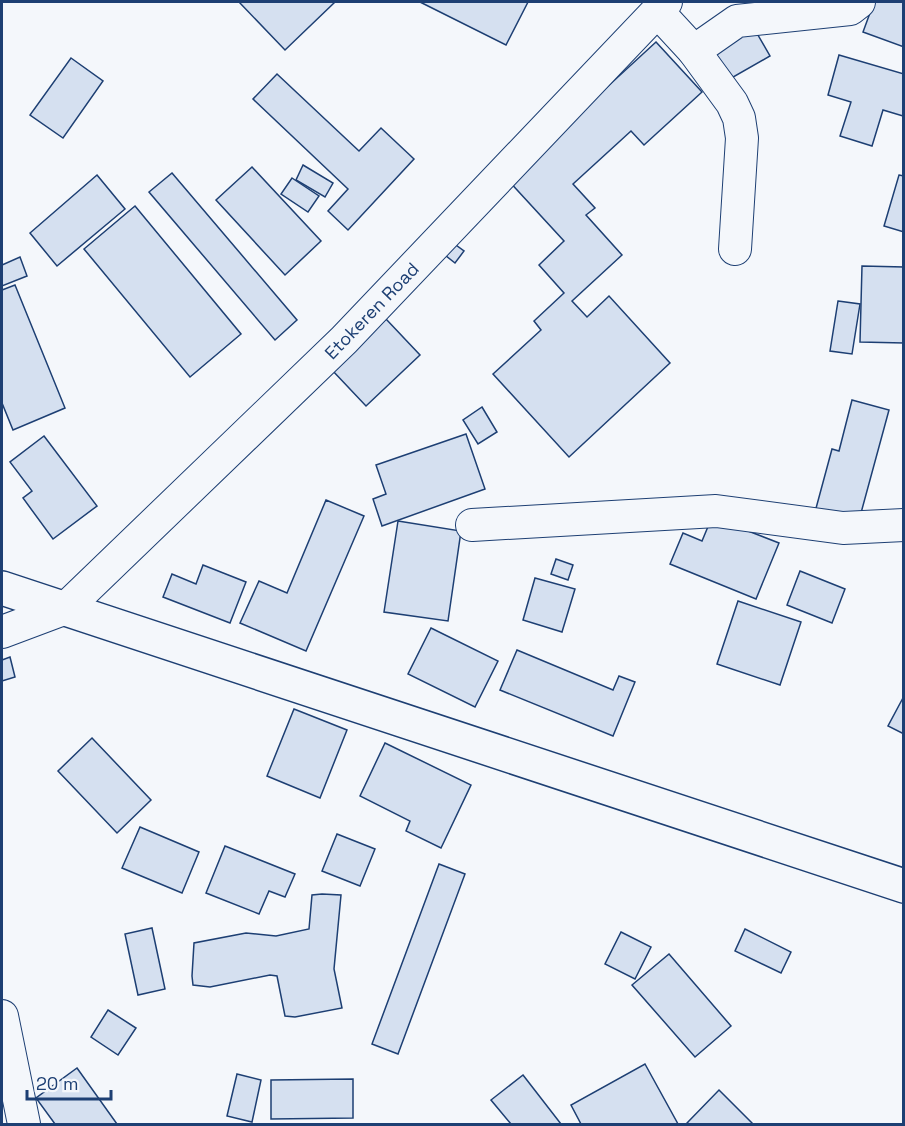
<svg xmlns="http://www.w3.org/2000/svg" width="905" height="1126" font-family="'Space Grotesk',sans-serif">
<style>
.building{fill:#d5e0f0;stroke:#1d3f73;stroke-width:1.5}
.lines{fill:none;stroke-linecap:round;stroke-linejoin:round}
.minor-casing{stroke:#1d3f73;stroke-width:34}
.major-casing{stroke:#1d3f73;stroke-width:36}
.minor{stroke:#f4f7fb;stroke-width:32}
.major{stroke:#f4f7fb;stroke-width:33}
.labels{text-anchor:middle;stroke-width:4.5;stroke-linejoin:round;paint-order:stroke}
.street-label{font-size:18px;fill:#1d3f73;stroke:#f4f7fb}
</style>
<rect width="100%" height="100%" fill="#f4f7fb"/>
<g class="building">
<polygon points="239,2 335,2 285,50"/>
<polygon points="420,2 528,2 506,45"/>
<polygon points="874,2 904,2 904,47 863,32"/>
<polygon points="751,23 770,56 728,80 709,48"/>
<polygon points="656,42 702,92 644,145 631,131 573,184 595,208 586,215 622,255 572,301 587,317 609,296 670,363 569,457 493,374 541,330 534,321 564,293 539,265 564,241 507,179"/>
<polygon points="839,55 904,74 903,116 883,110 872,146 840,136 851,102 828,95"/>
<polygon points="71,58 103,81 63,138 30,115"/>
<polygon points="277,74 359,151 381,128 414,159 348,230 328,211 348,189 253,99"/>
<polygon points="303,165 333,183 325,197 296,180"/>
<polygon points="252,167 321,241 285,275 216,200"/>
<polygon points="172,173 297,320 275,340 149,192"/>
<polygon points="97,175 125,209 57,266 30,233"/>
<polygon points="899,175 904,176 904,232 884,226"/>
<polygon points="292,178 319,196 308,212 281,194"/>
<polygon points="135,206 241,334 190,377 84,249"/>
<polygon points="449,240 464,251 455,263 441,252"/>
<polygon points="20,257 27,276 2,286 2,265"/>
<polygon points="862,266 904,267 904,343 860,342"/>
<polygon points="15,285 65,408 13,430 2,403 2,290"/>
<polygon points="838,301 860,304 852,354 830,351"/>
<polygon points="386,319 420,355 366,406 332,370"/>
<polygon points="852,400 889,410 858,524 815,512 832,449 839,451"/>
<polygon points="482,407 497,432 478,444 463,420"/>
<polygon points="466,434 485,489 382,526 373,499 386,494 376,465"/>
<polygon points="44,436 97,506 53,539 23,498 32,491 10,462"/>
<polygon points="326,500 364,516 306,651 240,623 259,581 287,593"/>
<polygon points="712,517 779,543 756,599 670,564 683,533 702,541"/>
<polygon points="398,521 461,531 448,621 384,612"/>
<polygon points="556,559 573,565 568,580 551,574"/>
<polygon points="203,565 246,582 230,623 163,597 172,574 196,584"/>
<polygon points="800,571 845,589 832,623 787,605"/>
<polygon points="535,578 575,589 562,632 523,620"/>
<polygon points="738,601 801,622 780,685 717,664"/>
<polygon points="431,628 498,661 475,707 408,674"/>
<polygon points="517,650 613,690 619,676 635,682 613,736 500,690"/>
<polygon points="10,657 15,677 2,681 2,660"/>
<polygon points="904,696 904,734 888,726"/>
<polygon points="294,709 347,730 320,798 267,776"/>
<polygon points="92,738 151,800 117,833 58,771"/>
<polygon points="385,743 471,785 441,848 406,831 410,821 360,796"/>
<polygon points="140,827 199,852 182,893 122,868"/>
<polygon points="337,834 375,849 360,886 322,871"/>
<polygon points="225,846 295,874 285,897 269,891 259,914 206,893"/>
<polygon points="439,864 465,874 398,1054 372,1044"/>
<polygon points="322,894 341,895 334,969 342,1008 295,1017 285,1016 277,976 270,975 210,987 193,985 192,976 194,943 246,933 276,936 309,929 312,895"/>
<polygon points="152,928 165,989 138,995 125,934"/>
<polygon points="745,929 791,952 781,973 735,951"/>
<polygon points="621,932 651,947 635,979 605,964"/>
<polygon points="669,954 731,1026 695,1057 632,985"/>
<polygon points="108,1010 136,1028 118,1055 91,1037"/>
<polygon points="645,1064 678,1124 581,1124 571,1105"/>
<polygon points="77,1068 117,1124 55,1124 36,1098"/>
<polygon points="237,1074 261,1080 252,1122 227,1116"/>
<polygon points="523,1075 561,1124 511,1124 491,1100"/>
<polygon points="353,1079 353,1118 271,1119 271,1080"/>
<polygon points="719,1090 753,1124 689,1124 687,1123"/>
</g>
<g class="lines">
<defs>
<g id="minor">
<polyline points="658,12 694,51 732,103 739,118 742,138 735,249"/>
<polyline points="694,51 737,21 850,9 859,2"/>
<polyline points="472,525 716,511 843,528 904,525"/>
<polyline points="2,632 66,608 344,340 666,2"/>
<polyline points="2,1016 24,1124"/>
</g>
<polyline id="major" points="2,588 904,886"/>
</defs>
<use href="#minor" class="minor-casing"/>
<use href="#major" class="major-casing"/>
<use href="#minor" class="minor"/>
<use href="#major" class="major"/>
</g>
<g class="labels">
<g class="street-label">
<text transform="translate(372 311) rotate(-46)" y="6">Etokeren Road</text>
</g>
</g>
<rect width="905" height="1126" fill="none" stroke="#1d3f73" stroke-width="6"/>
<path d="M27 1090v9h84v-9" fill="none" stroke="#1d3f73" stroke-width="3"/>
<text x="36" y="1090" font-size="18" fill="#1d3f73" stroke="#f4f7fb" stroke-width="4.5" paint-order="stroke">20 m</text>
</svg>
